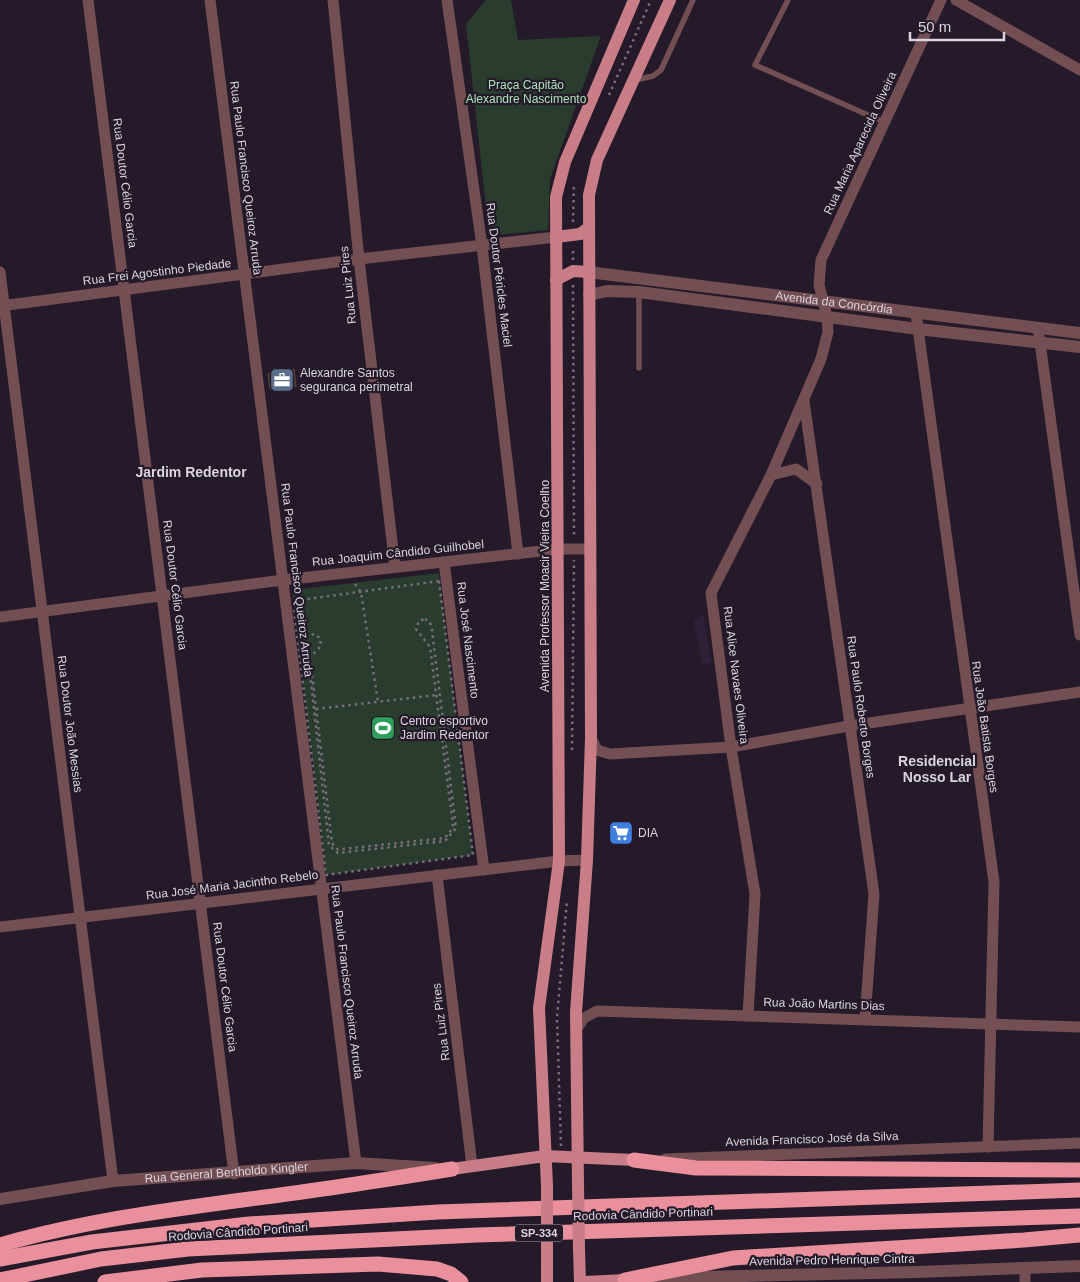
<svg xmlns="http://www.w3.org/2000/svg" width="1080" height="1282" font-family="Arial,sans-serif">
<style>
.built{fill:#2e2036}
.green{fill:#293c2d}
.building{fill:#3f2e20;stroke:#5d4b3c}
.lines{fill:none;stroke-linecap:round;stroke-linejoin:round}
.path{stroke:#776e7c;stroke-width:2.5;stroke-dasharray:2.5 4;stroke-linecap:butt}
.service{stroke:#734f53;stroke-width:5.5}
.minor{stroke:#734f53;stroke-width:11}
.tertiary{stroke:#734f53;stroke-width:12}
.primary{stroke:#c87d87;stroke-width:12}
.motorway{stroke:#ea8f9c;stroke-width:15}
.primary-bridge{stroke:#c87d87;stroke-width:12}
.labels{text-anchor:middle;stroke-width:4.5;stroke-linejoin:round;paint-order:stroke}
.shield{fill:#241a2a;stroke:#a49ca9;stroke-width:1}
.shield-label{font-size:11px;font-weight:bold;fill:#dbd4df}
.park-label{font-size:12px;fill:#aae1b7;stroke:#241a2a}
.street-label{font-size:12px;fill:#dbd4df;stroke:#241a2a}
.poi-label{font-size:12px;fill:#dbd4df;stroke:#241a2a;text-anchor:start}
.neighbourhood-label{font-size:14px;font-weight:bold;fill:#dbd4df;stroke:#241a2a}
</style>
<rect width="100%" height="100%" fill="#241a2a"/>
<polygon class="built" points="703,615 712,662 707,664 702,663 694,621"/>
<g class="green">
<polygon points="486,0 511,0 518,40 601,36 550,179 548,230 489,236 466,24"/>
<polygon points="439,573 473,855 326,875 292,590"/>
</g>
<polygon class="building" points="294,369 296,386 270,389 268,374"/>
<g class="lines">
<g class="path">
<polyline points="609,95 651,0"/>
<polyline points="573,222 574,183"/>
<polyline points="573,260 573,248"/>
<polyline points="573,285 574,537"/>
<polygon points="439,581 473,855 326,875 293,601"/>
<polyline points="355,584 361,592 378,702"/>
<polygon points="425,619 430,622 432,630 456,828 445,841 338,853 329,845 306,637 314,634 320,638 321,646 310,657 332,843 337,849 343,849 444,838 449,834 453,825 430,647 416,629 419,621"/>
<polyline points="316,709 436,695"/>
<polyline points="572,750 574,560"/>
<polyline points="561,1146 557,1018 567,900"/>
</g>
<g class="service">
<polyline points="788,0 755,65 886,123"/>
<polyline points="635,80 653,76 661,70 693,0"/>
<polyline points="639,291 639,368"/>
</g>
<g class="minor">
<polyline points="88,0 234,1174"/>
<polyline points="210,0 356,1163"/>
<polyline points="333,0 359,259 395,567"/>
<polyline points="447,0 482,246 518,554"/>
<polyline points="956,0 1080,70"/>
<polyline points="0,272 113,1181"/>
<polyline points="0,306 359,259 556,237"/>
<polyline points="916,314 994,882 988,1147"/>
<polyline points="1038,328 1080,635"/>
<polyline points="804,401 874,894 865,1019"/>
<polyline points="771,475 796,469 817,484"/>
<polyline points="444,562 484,870"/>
<polyline points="0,617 283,580 559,549 591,549"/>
<polyline points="591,738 597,750 610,754 731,747 849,726 1080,692"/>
<polyline points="437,875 472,1166"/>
<polyline points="0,927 559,861 587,860"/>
<polyline points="748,1016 755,894 731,747 711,593 771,475 821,359 828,332 827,316 819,285 821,260 941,0"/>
<polyline points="576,1030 584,1018 597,1011 1080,1027"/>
<polyline points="665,1159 1080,1143"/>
<polyline points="1025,1268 1025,1282"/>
</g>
<g class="tertiary">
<path id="s1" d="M588,272L1080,333"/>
<polyline points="589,295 607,291 639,292 918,329 1080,347"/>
<path id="s2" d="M0,1199L113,1181L356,1163L435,1168"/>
<polyline points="658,1278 917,1272 1080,1266"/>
</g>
<g class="primary">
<polyline points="556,237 580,234 587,229"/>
<polyline points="556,280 573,271 588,272"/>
<polyline points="452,1169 545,1156 634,1160"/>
<polyline points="578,1184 576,1012 587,860 591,738 589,195 597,160 670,0"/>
<polyline points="547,1186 539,1008 559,861 556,197 565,162 634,0"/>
<polyline points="579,1249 580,1282"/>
<polyline points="547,1253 547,1282"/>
<polyline points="585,1282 625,1280"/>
</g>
<g class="motorway">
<polyline points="634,1160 696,1168 1080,1170"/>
<path d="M0,1245C87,1220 175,1209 265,1197C328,1189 390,1179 452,1169"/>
<polyline points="0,1259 92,1242 249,1224 438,1212 1080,1190"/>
<polyline points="0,1280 101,1259 188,1249 477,1235 1080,1216"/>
<polyline points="625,1280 733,1258 1024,1240 1080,1235"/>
<polyline points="105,1282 202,1270 378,1264 437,1269 451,1274 461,1282"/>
</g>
<g class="primary-bridge">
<polyline points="578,1184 579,1249"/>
<polyline points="547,1253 547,1186"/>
</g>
</g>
<defs>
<symbol id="office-square" viewBox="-11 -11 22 22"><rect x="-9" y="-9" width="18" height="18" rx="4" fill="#5c6f8a" stroke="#241a2a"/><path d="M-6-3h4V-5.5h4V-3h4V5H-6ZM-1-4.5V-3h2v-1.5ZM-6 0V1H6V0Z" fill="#fff"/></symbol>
<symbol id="stadium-square" viewBox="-11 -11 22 22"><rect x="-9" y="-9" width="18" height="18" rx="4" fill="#2e9e5b" stroke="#241a2a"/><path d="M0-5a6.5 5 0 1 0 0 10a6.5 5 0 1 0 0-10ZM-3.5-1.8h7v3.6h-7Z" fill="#fff"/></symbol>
<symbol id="supermarket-square" viewBox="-11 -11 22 22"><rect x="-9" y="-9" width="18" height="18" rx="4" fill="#3f7fe0" stroke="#241a2a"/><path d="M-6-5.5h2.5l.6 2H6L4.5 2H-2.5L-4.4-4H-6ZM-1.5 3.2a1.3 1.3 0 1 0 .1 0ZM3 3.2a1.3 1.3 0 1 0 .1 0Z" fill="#fff"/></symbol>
</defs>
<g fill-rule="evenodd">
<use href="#office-square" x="268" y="366" width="28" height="28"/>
<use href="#stadium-square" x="369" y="714" width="28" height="28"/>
<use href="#supermarket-square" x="607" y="819" width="28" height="28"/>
</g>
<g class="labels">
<rect class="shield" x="515" y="1224.5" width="48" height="17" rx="4"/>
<g class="shield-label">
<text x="539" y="1237">SP-334</text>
</g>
<g class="park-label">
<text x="526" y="89">Praça Capitão<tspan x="526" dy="14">Alexandre Nascimento</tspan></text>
</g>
<g class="street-label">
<text transform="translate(860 143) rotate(-65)" y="4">Rua Maria Aparecida Oliveira</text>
<text transform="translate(246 178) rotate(83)" y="4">Rua Paulo Francisco Queiroz Arruda</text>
<text transform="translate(125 183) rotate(83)" y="4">Rua Doutor Célio Garcia</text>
<text transform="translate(157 272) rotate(-7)" y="4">Rua Frei Agostinho Piedade</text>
<text transform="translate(499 275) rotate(83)" y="4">Rua Doutor Péricles Maciel</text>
<text transform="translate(348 285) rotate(-96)" y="4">Rua Luiz Pires</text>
<text dy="4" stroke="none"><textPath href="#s1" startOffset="248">Avenida da Concórdia</textPath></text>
<text transform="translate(398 553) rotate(-6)" y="4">Rua Joaquim Cândido Guilhobel</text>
<text transform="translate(297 580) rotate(83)" y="4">Rua Paulo Francisco Queiroz Arruda</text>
<text transform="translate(175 585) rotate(83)" y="4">Rua Doutor Célio Garcia</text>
<text transform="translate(545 586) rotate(-90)" y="4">Avenida Professor Moacir Vieira Coelho</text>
<text transform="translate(468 640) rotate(83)" y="4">Rua José Nascimento</text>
<text transform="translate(736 675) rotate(83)" y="4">Rua Alice Navaes Oliveira</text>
<text transform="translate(861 707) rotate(82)" y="4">Rua Paulo Roberto Borges</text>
<text transform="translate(70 724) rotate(83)" y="4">Rua Doutor João Messias</text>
<text transform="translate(985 727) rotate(82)" y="4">Rua João Batista Borges</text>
<text transform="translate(232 885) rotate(-7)" y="4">Rua José Maria Jacintho Rebelo</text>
<text transform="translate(347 982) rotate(83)" y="4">Rua Paulo Francisco Queiroz Arruda</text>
<text transform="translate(225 987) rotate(83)" y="4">Rua Doutor Célio Garcia</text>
<text transform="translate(824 1004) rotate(2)" y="4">Rua João Martins Dias</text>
<text transform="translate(441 1022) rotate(-97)" y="4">Rua Luiz Pires</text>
<text transform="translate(812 1139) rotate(-2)" y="4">Avenida Francisco José da Silva</text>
<text dy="4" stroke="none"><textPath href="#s2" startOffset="228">Rua General Bertholdo Kingler</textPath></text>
<text transform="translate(643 1214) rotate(-2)" y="4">Rodovia Cândido Portinari</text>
<text transform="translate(238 1232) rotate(-4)" y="4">Rodovia Cândido Portinari</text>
<text transform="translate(832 1260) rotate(-1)" y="4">Avenida Pedro Henrique Cintra</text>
</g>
<g class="poi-label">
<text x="300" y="377">Alexandre Santos<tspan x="300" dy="14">seguranca perimetral</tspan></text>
<text x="400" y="725">Centro esportivo<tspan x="400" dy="14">Jardim Redentor</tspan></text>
<text x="638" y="837">DIA</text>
</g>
<g class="neighbourhood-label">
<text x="191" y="477">Jardim Redentor</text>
<text x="937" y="766">Residencial<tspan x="937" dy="16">Nosso Lar</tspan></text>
</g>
</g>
<path d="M910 32v8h94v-8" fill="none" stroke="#dbd4df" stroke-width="2.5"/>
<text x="918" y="32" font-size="15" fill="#dbd4df" stroke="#241a2a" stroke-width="4" paint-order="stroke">50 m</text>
</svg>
